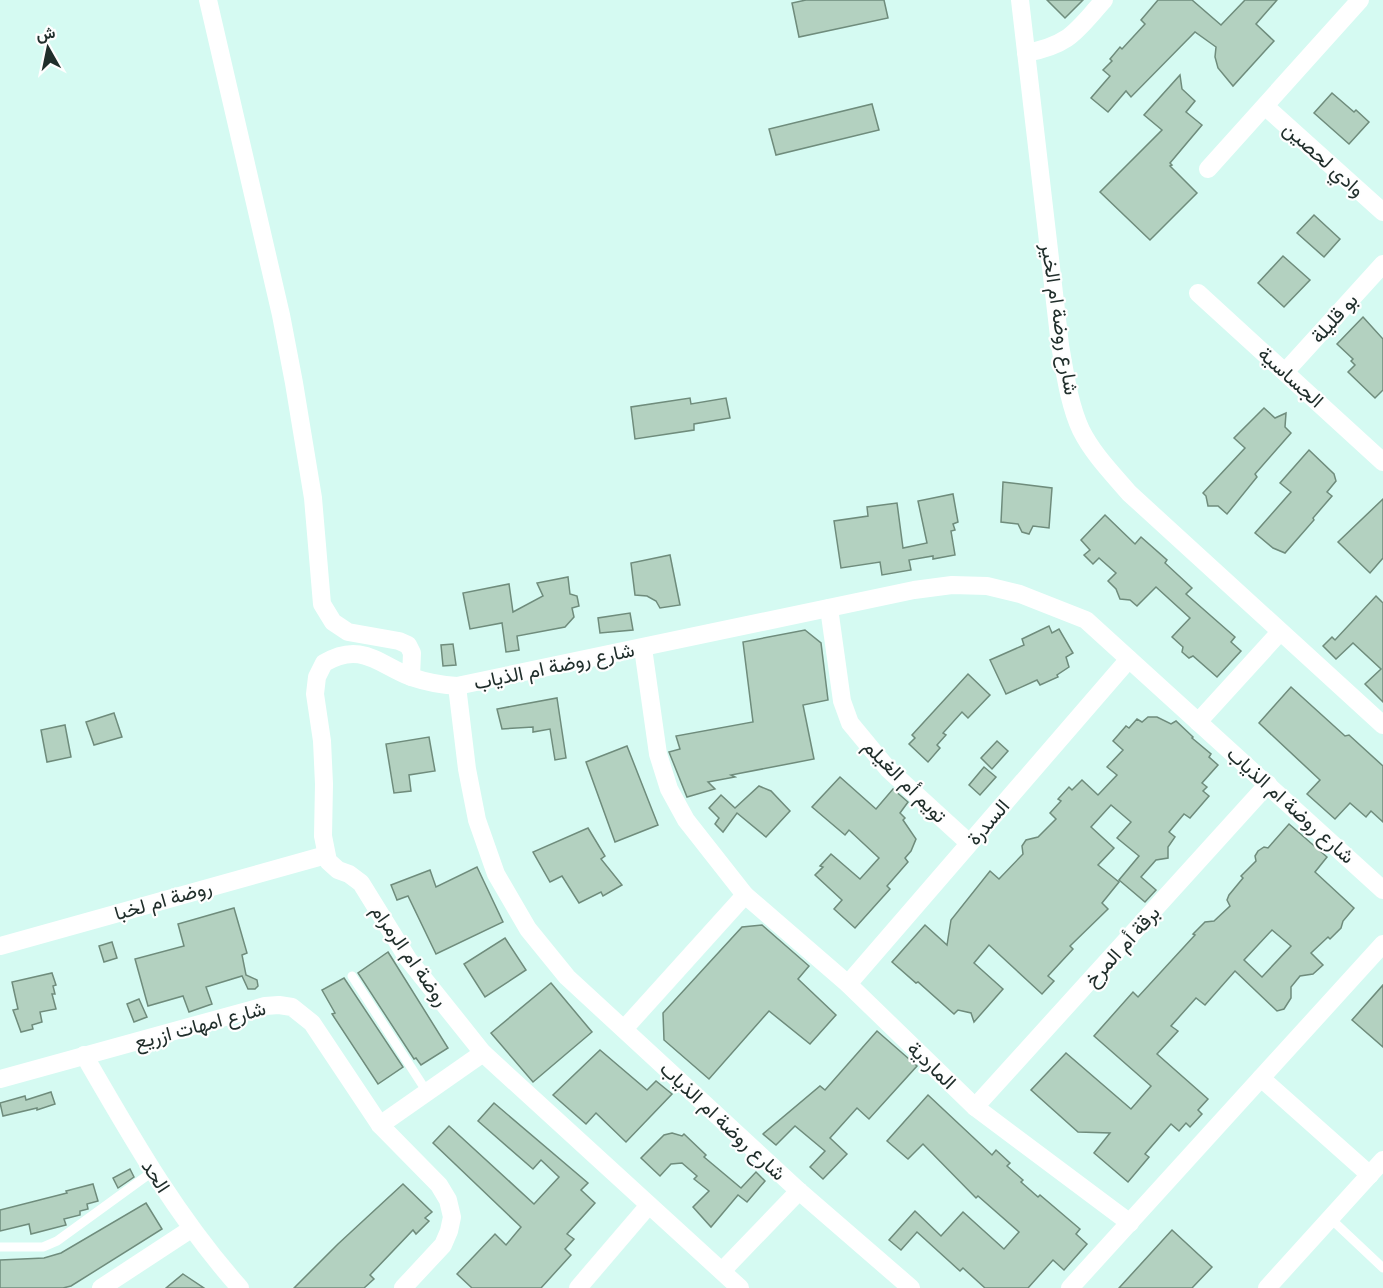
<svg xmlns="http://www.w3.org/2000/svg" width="1383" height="1288" font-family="Merriweather,Vazirmatn,serif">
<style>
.building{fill:#b3d1c0;stroke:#6f8c7c;stroke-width:1.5;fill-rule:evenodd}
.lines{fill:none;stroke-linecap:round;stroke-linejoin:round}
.service{stroke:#fff;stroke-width:9}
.minor{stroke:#fff;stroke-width:18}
.labels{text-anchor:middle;stroke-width:4.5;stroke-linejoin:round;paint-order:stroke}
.street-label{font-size:20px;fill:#202e2b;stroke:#fefefe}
</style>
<rect width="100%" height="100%" fill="#d5faf2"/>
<g class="building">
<polygon points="806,0 884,0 888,18 799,37 792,3"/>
<polygon points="1047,0 1083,0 1065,18"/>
<polygon points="1158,0 1192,0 1221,25 1245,0 1277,0 1256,24 1274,41 1233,86 1218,68 1215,57 1216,47 1195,32 1131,97 1126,91 1108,112 1091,98 1110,76 1103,70 1112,61 1110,59 1120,47 1122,49 1145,24 1141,20"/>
<polygon points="1180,75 1182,89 1195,101 1186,112 1202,125 1170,163 1172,165 1170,166 1197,193 1150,240 1100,192 1162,130 1144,115"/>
<polygon points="1332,93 1354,112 1356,110 1369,122 1349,144 1314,113"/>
<polygon points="872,104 879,130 776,155 769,129"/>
<polygon points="1314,215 1340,239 1324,257 1297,233"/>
<polygon points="1283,256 1310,280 1284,307 1258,283"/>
<polygon points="1363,317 1383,339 1383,390 1375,398 1348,372 1355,365 1351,361 1353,359 1337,344"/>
<polygon points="690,398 691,404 726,398 730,418 694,424 694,430 635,439 631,407"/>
<polygon points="1264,408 1275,418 1286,413 1285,427 1291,433 1255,474 1257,477 1227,514 1218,506 1208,506 1206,496 1203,493 1245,448 1234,438"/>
<polygon points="1309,450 1334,474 1336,481 1327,492 1332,496 1313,518 1314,520 1285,553 1273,548 1255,533 1291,492 1280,483"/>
<polygon points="1003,482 1052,488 1049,528 1033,526 1029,534 1022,532 1018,524 1001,522"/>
<polygon points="953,494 958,522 953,524 955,530 951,531 955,555 933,559 933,556 909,560 911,570 882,575 880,562 841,568 834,521 868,516 867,507 897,503 903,548 927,543 918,501"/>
<polygon points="1383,499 1383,558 1370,573 1338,542"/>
<polygon points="1105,515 1135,544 1141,537 1167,560 1165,563 1192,588 1186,594 1235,637 1231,642 1241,651 1217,677 1193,656 1189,658 1182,652 1183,647 1172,637 1190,618 1156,587 1137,606 1130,600 1120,599 1116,589 1108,581 1116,573 1099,558 1093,564 1084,555 1090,550 1081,540"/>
<polygon points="670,555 680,605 660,608 656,601 647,596 635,595 631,563"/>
<polygon points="568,577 570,594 577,596 579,606 572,608 574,617 565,627 517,636 519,650 506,652 502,623 470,629 463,593 509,584 513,612 543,596 537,583"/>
<polygon points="1376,596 1383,603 1383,702 1365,684 1381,669 1353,643 1336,659 1323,646 1332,637 1335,640"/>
<polygon points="630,613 633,630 600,633 598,618"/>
<polygon points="1049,626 1052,633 1059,629 1073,653 1066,657 1069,667 1057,675 1058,677 1040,685 1037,680 1006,694 990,660 1024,645 1022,639"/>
<polygon points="805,630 821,643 828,700 803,705 814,759 731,775 735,777 708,782 715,789 687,797 669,752 680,749 676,736 753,722 743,642"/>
<polygon points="453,644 456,665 443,666 441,645"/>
<polygon points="968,674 990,695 968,718 962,712 943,733 946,735 937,745 940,748 928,762 909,744 915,738 912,735"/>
<polygon points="1291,687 1345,736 1349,735 1383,766 1383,822 1371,811 1366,817 1350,803 1335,819 1307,794 1320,780 1259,723"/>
<polygon points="557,698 566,758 555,760 550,729 533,732 533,727 502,729 497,709"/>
<polygon points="114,713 122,737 94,745 86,722"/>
<polygon points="1148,717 1157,717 1171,724 1176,721 1193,737 1192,738 1211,754 1209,757 1218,765 1202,783 1207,787 1203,791 1209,796 1190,818 1184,814 1169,832 1175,837 1168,847 1168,858 1156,860 1141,877 1156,890 1145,902 1119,880 1139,856 1117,838 1131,822 1111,805 1091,827 1114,848 1098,865 1119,882 1102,903 1108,909 1070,946 1073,949 1048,976 1054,981 1042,994 989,945 974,963 1003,989 974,1022 971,1013 958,1010 954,1014 918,982 916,983 892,962 925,925 947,945 951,920 990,871 999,879 1023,854 1022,846 1026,840 1038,837 1056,819 1050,813 1061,801 1058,799 1069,787 1072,790 1082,780 1098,795 1117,775 1107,767 1123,750 1113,741 1126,726 1129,728 1137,719 1142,722"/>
<polygon points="65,725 71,757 47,762 41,730"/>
<polygon points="429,737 435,771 409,775 411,791 394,793 386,744"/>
<polygon points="997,741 1008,751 992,769 981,758"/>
<polygon points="627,746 658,825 615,842 586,762"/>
<polygon points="984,767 996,777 980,795 969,785"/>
<polygon points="840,777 876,809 893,789 908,802 900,813 905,818 903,820 916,839 911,851 905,858 908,862 887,886 890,889 855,928 834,909 842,900 815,875 823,867 820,866 831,854 860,879 879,858 849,830 845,835 812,807"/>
<polygon points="759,786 771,791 790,811 766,837 737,813 723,832 715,824 719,818 709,808 721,795 735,808"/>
<path d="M1289,824L1327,857L1315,872L1354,908L1343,921L1341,928L1330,939L1328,937L1311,953L1323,965L1313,974L1300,976L1291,987V998L1284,1009L1277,1011L1235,971L1205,1005L1196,998L1171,1026L1178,1031L1157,1054L1208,1099L1198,1110L1202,1114L1190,1127L1186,1123L1179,1131L1171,1124L1145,1154L1149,1157L1128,1182L1094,1153L1110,1133L1078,1132L1031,1090L1066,1053L1131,1109L1151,1086L1094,1036L1133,992L1138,997L1195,935L1193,934L1205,922L1214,921L1230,906L1227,900L1229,895L1243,878L1241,876L1256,861L1255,856L1258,851L1264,847L1268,848ZM1272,930L1291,946L1262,977L1244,960Z"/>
<polygon points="588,828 605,856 601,859 622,885 603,896 601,892 579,903 562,876 550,882 533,852"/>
<polygon points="477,867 503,922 436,954 408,896 397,900 391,885 430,870 436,887"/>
<polygon points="234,908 247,953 242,955 246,975 257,980 258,986 255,989 248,989 242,976 206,987 212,1004 189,1012 183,996 148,1006 135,959 184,946 178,924"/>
<polygon points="762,925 809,966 798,979 836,1015 810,1044 769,1011 709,1079 664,1040 663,1013 742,927"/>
<polygon points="505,938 526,970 485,997 464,964"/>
<polygon points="112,942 117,958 104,962 99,946"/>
<polygon points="388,952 448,1048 421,1065 416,1058 414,1059 358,973"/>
<polygon points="52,973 56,985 53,986 55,994 52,994 56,1009 40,1012 42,1022 32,1025 33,1029 21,1032 13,1010 18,1009 12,982"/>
<polygon points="344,978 403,1067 378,1084 332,1014 335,1013 322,990"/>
<polygon points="551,983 592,1032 533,1082 491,1033"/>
<polygon points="1383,985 1383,1047 1352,1020"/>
<polygon points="139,999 147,1017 134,1022 127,1004"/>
<polygon points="877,1031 917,1066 869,1119 857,1108 830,1138 847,1154 823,1179 810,1167 825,1151 795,1126 776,1145 763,1134 820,1086 825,1090"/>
<polygon points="600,1050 647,1090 656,1081 672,1094 626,1142 596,1113 586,1124 553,1095"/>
<polygon points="51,1092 55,1104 37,1110 37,1108 3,1116 0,1103 25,1096 26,1100"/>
<polygon points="928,1095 992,1155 996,1150 1010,1163 1007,1166 1023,1180 1021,1182 1038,1197 1040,1195 1080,1229 1076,1234 1087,1244 1064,1270 1053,1260 1028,1288 985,1288 963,1268 960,1271 917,1232 901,1250 889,1240 915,1211 941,1236 963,1212 1004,1249 1019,1232 978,1196 976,1198 923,1144 908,1159 887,1141"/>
<polygon points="494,1103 588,1183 581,1190 595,1203 567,1234 574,1239 565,1249 571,1255 541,1288 472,1288 457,1274 495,1234 506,1245 521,1227 433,1143 449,1126 534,1204 559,1177 541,1160 533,1169 478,1121"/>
<polygon points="672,1133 682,1136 684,1134 706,1155 704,1157 741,1188 756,1172 765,1181 747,1202 738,1195 711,1227 693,1207 709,1191 694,1179 697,1176 682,1163 671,1164 660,1176 641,1158 664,1135"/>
<polygon points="130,1169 134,1177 118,1188 113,1178"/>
<polygon points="93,1184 98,1201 87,1204 88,1209 80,1211 80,1215 64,1219 66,1225 31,1234 29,1224 0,1231 0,1210 67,1193 66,1191"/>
<polygon points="403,1184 432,1212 425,1218 429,1221 416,1234 413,1230 370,1275 374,1279 364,1288 294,1288 338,1244"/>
<polygon points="146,1203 162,1229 71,1286 63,1288 0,1288 0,1260 44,1258 61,1253"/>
<polygon points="1172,1230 1212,1267 1192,1288 1119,1288"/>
<polygon points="183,1274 204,1288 166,1288"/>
</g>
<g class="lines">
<g class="service">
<polyline points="352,976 427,1092"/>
<polyline points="1330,1218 1383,1268"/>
<polyline points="0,1247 43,1247 57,1241 152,1172"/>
</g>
<g class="minor">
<polyline points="208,0 281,315 294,383 313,498 322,604 333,622 348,632 399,641 408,645 412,653 411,677"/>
<path d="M1020,0L1060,345C1065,373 1069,404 1081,430C1093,454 1112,473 1129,493L1383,725"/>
<path d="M1026,53C1070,45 1076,31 1104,0"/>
<polyline points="1266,107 1383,212"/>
<polyline points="1208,169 1360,0"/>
<polyline points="1198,293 1383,462"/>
<polyline points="1285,372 1383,264"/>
<polyline points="829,608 842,701 850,723 888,769 969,843"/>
<polyline points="643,648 658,754 669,789 686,820 745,895 848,984 975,1107 1130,1223"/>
<polyline points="457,686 467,769 477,820 496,874 528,929 567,977 799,1191 911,1288"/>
<polyline points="1198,722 1280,632"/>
<polyline points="0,946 326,855"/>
<polyline points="848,984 1129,659"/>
<polyline points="624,1029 745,895"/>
<path d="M84,1055C132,1138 176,1216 240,1288"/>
<polyline points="1261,1078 1370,1175"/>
<polyline points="0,1079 265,1006 279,1005 292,1007 312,1023 380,1125 439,1185 448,1200 452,1217 449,1231 443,1245 403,1288"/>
<polyline points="975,1107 1268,784"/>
<polyline points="380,1125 483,1053"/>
<polyline points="722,1271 799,1191"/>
<polyline points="101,1288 191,1229"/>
<polyline points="578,1288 649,1205"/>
<path d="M740,1288L483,1053L408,959L361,883L349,874L338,870L328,861L323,836L324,784L322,741L315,694L317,677L324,663C361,641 378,664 411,677C426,682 441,685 457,686L914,590L952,585L987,586L1020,594L1086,620L1383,890"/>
<polyline points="1070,1288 1383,944"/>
<polyline points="1267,1288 1383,1160"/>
</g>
</g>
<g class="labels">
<g class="street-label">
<text transform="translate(1324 159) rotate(42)" y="7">وادي لحصين</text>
<text transform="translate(1334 318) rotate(-48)" y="7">بو قليلة</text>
<text transform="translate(1060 319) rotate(81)" y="7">شارع روضة ام الخير</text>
<text transform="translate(1291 377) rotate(42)" y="7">الجساسية</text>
<text transform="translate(554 666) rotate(-12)" y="7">شارع روضة ام الذياب</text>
<text transform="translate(905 781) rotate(45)" y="7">تويم أم الغيلم</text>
<text transform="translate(1291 805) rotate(42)" y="7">شارع روضة ام الذياب</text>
<text transform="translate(988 822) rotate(-49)" y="7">السدرة</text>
<text transform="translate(163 900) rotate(-16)" y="7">روضة ام لخبا</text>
<text transform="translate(1122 946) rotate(-48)" y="7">برقة أم المرخ</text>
<text transform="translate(410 955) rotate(55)" y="7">روضة ام الرمرام</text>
<text transform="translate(200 1025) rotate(-15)" y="7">شارع امهات ازريع</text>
<text transform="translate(932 1065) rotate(44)" y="7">الماردية</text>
<text transform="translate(723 1121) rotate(43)" y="7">شارع روضة ام الذياب</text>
<text transform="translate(156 1176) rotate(57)" y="7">الحد</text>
</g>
</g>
<g transform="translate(48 48) rotate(351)" stroke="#fefefe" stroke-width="4.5" paint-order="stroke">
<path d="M0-4.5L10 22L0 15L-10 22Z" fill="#202e2b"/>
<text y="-9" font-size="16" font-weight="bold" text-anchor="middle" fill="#202e2b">ش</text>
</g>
</svg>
